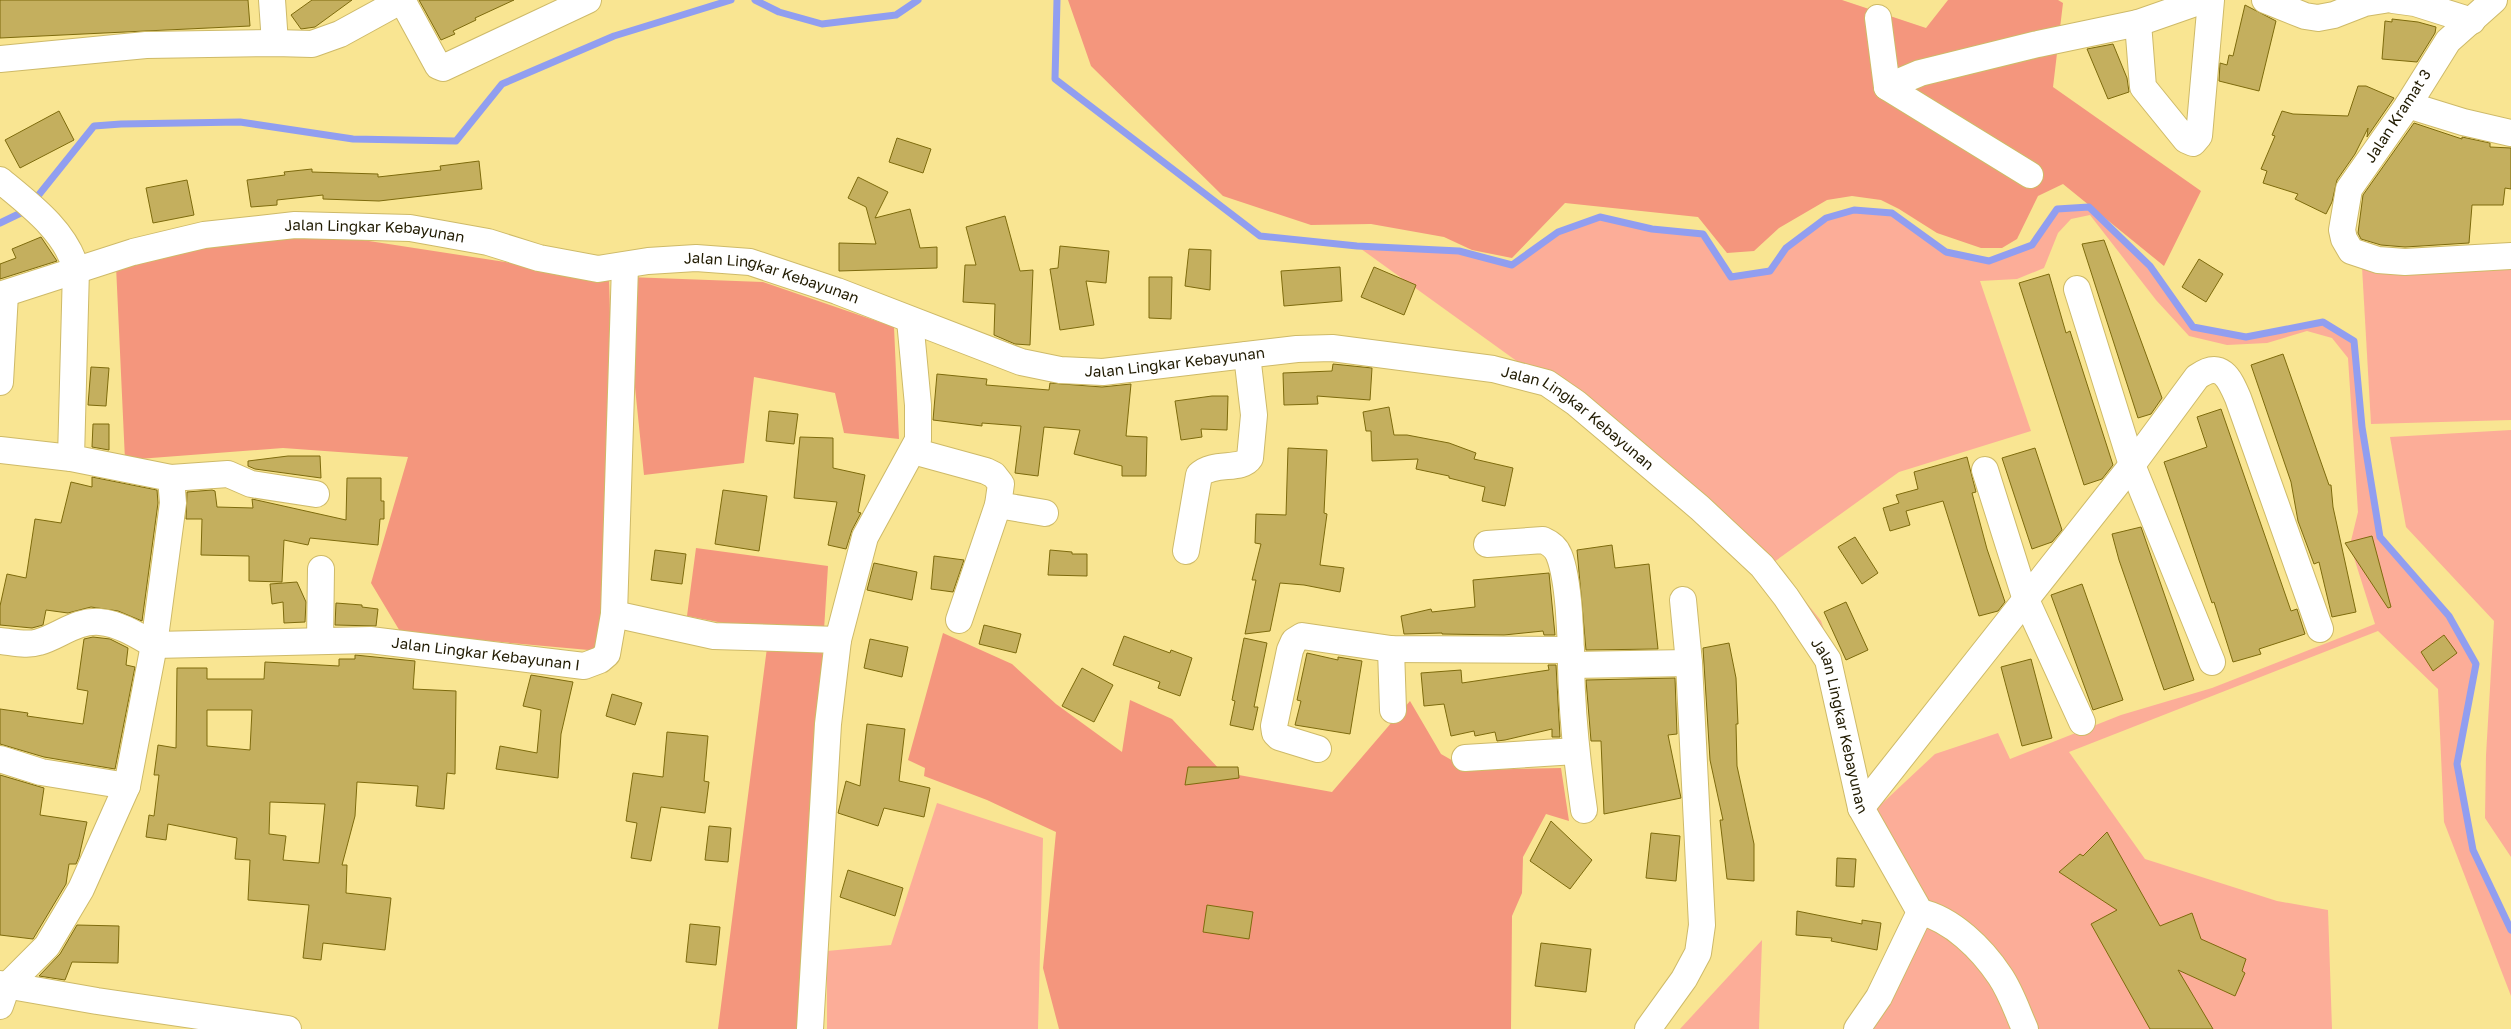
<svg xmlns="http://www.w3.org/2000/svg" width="2511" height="1029" font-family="'Golos Text',sans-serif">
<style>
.green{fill:#fcad98;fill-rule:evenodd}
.forest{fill:#f4967d}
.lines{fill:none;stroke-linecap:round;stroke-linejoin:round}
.stream{stroke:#919ef0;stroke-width:7}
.building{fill:#c4af5e;stroke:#7e6b0d;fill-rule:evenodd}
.minor-casing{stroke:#ceba68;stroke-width:28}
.minor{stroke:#fff;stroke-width:26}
.labels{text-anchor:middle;stroke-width:4.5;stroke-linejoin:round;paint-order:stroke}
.street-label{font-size:15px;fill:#211b02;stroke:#fff}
</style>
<rect width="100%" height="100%" fill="#f9e592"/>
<g class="green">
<path d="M2089,207L2150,266L2193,327L2246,337L2323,322L2354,341L2362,427L2380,537L2449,616L2476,664L2457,764L2473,850L2511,930V996L2444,822L2438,689L2378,631L2069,752L2145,859L2277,901L2328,910L2332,1029H1857L1920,912L1861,808L1841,724L1786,597L1547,383L1357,246L1459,251L1512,265L1558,232L1600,217L1652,229L1703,234L1732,277L1769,271L1786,248L1826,218L1854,210L1892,213L1946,252L1989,261L2032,245L2057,209ZM2090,215L2156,300L2189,336L2227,345L2267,343L2307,331L2332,338L2348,358L2358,512L2350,545L2375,624L2212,688L2121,715L2010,759L1998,733L1935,754L1874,811L1835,661L1821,621L1774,562L1899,472L2031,431L1980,281L2017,279L2044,268L2058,233L2071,219Z"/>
<polygon points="2511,263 2511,420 2371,424 2362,267"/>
<polygon points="2511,430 2511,857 2485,818 2486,755 2494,621 2406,527 2390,437"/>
<polygon points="937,803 1043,838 1038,1029 827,1029 827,951 891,945"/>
<polygon points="1762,940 1759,1029 1680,1029"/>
</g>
<g class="forest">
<polygon points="1068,0 1842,0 1926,28 1948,0 2058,0 2063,3 2053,87 2201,191 2164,266 2063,184 2038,196 2017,239 2002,248 1981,248 1937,233 1899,209 1881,200 1852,196 1827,200 1779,228 1754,251 1727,253 1698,217 1565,203 1512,258 1472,250 1444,237 1371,224 1311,225 1223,196 1091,66"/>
<polygon points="317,233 609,278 616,521 600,651 401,633 371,583 408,457 283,448 125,460 116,266 240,238"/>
<polygon points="628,277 763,282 894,327 899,439 844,433 835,393 754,377 744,463 644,475 633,368"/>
<polygon points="696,548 828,566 799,1029 718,1029 769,632 687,616"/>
<polygon points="943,633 1012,664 1056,704 1122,752 1130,700 1172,719 1222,772 1332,792 1410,701 1441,754 1469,770 1561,768 1569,821 1546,814 1523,857 1522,893 1512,916 1511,1029 1059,1029 1043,968 1056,832 987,800 924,776 925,768 908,760"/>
</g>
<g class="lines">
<g class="stream">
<polyline points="755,0 779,12 822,24 896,15 918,0"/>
<polyline points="1057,0 1055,79 1260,236 1357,246 1459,251 1512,265 1558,232 1600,217 1652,229 1703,234 1731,277 1770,271 1786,248 1826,218 1854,210 1892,213 1946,252 1989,261 2032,245 2057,209 2089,207 2150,266 2193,327 2246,337 2323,322 2354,341 2362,427 2380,537 2449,616 2476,664 2457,764 2473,850 2511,930"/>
<polyline points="33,202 94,126 121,124 240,122 353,139 456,141 502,84 614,36 731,0"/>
<polyline points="0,223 27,210"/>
</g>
</g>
<g class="building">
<polygon points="0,0 248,0 250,26 0,38"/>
<polygon points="312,0 352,0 315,27 301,29 291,15"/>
<polygon points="419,0 514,0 475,18 476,20 453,31 455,34 441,40"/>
<polygon points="2245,5 2276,21 2259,91 2219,81 2220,63 2227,65 2229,55 2233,56"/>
<polygon points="2392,19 2418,22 2436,27 2435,33 2417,62 2382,59 2385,21 2392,22"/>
<polygon points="2113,44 2127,78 2129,92 2108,99 2087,49"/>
<polygon points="2358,86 2366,86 2394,98 2367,137 2368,128 2355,154 2337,180 2332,202 2326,214 2295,199 2298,194 2263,183 2267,171 2261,169 2275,136 2272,135 2282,111 2293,114 2348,116"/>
<polygon points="59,111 74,140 20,168 5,140"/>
<polygon points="2414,123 2462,139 2462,137 2490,143 2490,147 2511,148 2511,189 2505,188 2503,205 2472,205 2469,243 2405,247 2381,245 2361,239 2358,233 2363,195"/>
<polygon points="897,138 931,149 923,173 889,162"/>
<polygon points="479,161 482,189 379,201 323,199 323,195 277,200 277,205 251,207 247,180 285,175 284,172 312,169 312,172 378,174 378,177 441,170 440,166"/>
<polygon points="858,177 888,192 875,218 910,209 920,248 937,247 937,268 839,271 839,243 876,244 866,207 848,198"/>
<polygon points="187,180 194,215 153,223 146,188"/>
<polygon points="1005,216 1020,271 1033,270 1030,345 1015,344 994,335 995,304 963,302 965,265 976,265 966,227"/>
<polygon points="41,237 57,261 0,279 0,264 16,258 12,249"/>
<polygon points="2104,240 2162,398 2151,414 2138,418 2082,244"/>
<polygon points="1060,246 1109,251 1106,283 1086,281 1094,325 1060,330 1050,269 1058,268"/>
<polygon points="1189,249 1211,250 1210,290 1185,286"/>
<polygon points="2199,259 2223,274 2206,302 2182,287"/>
<polygon points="1340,267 1342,301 1284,306 1281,271"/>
<polygon points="1374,267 1416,285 1404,315 1361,297"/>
<polygon points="2049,274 2066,333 2070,331 2113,465 2102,479 2084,485 2019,283"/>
<polygon points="1149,277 1172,277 1171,319 1149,318"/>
<polygon points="2283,354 2329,485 2331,485 2333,507 2356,612 2332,617 2319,562 2314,564 2298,521 2291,482 2251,365"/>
<polygon points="1333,364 1372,368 1370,400 1317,396 1318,404 1284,405 1283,373 1332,371"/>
<polygon points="91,367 109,368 106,406 88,405"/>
<polygon points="937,374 987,379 986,385 1049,390 1050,383 1102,387 1131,384 1126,436 1147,437 1146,476 1122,476 1122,466 1074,454 1080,430 1044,427 1038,476 1015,473 1021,426 982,423 982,426 933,420"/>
<polygon points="1212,396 1228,396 1227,430 1201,429 1202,437 1181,440 1175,401"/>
<polygon points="1389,407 1394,435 1407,435 1449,443 1476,453 1474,459 1513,468 1505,506 1482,501 1485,487 1449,478 1449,476 1416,469 1418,459 1372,461 1371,431 1366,431 1363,412"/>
<polygon points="2221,409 2291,611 2297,609 2305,634 2259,649 2261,654 2233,662 2214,602 2212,603 2164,462 2207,447 2197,417"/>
<polygon points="769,411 798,414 794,444 766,441"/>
<polygon points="93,424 109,424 109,450 92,447"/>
<polygon points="800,437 833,438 833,468 865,475 858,512 861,513 852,530 846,549 828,545 837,502 794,498"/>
<polygon points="1288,448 1327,450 1324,513 1327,514 1320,565 1344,568 1340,592 1304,585 1280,583 1270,631 1245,634 1256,580 1252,580 1261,544 1255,543 1256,514 1286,515"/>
<polygon points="2035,448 2062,530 2052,542 2032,549 2002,458"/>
<polygon points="288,456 320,456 321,478 255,469 248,466 248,461"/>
<polygon points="1967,457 1976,492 1972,493 1987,549 2005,602 1998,611 1979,616 1943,501 1906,511 1910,525 1890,531 1883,508 1899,503 1896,495 1918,489 1914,472"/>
<polygon points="92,477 157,490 158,503 142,621 118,611 91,607 68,613 46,610 43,625 32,628 0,625 0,606 7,574 26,578 35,519 61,523 71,482 92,487"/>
<polygon points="347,478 381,478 381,501 384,501 384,519 380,519 378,545 310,538 308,545 284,540 282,582 249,581 249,556 201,555 202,519 186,519 187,492 212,490 215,491 217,507 253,508 252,499 346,520"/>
<polygon points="723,490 767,496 759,551 715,544"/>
<polygon points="2141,527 2194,680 2164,690 2119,560 2112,534"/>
<polygon points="2372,536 2391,607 2388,608 2345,543"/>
<polygon points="1855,537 1878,573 1862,584 1838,547"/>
<polygon points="1612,545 1615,568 1649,564 1658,649 1586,650 1577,550"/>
<polygon points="655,550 686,554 682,584 651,580"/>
<polygon points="1050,550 1072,552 1072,554 1087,554 1087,576 1048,575"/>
<polygon points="934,556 964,560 953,592 931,589"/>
<polygon points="874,563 917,572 912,600 867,590"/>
<polygon points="1549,573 1555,635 1544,635 1543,631 1504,635 1442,634 1442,633 1404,634 1401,616 1431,609 1432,612 1475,607 1473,580"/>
<polygon points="297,582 306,602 305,622 284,623 283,602 272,604 270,584"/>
<polygon points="2082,584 2123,700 2093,710 2051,595"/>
<polygon points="1846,602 1868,650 1846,660 1824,612"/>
<polygon points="336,603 362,605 362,607 378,609 376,626 335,625"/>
<polygon points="984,625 1021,634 1016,653 979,644"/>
<polygon points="2444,635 2457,653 2433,671 2421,652"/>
<polygon points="1124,636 1170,653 1171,650 1192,658 1180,696 1158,688 1160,682 1113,665"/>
<polygon points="93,637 110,639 128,648 126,665 135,667 115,769 44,757 0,744 0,709 28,713 27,716 83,724 88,691 77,689 84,639"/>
<polygon points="1244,638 1267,643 1254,707 1258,707 1253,730 1230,725 1235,701 1232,700"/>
<polygon points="870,639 908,647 902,677 864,668"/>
<polygon points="1729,643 1736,678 1738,724 1736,724 1737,766 1754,844 1754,881 1727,879 1720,820 1723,820 1710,760 1703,648"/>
<polygon points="1307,653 1338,660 1338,657 1362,661 1350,734 1295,725 1301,701 1297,700"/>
<path d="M355,655L415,661L413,689L456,691L455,774L447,773L444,809L416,806L418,786L357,782L355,816L342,865H347L346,893L391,898L385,950L323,943L321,960L303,958L309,905L248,900L250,860L235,859L237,838L168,824L166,840L146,837L149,815L154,816L159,775H154L158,745L176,748L177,668H207V679H264L265,662L339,666V659H355ZM207,710H252L250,750L207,746ZM270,802L325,804L319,863L283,860L286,836L269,834Z"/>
<polygon points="2031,659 2052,738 2022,746 2001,667"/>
<polygon points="1548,665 1556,665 1560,737 1552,737 1552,729 1505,740 1497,741 1495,732 1475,736 1474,731 1451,736 1444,704 1424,706 1421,673 1461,670 1462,683 1549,670"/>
<polygon points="1082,668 1113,685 1094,722 1062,706"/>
<polygon points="531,675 573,682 561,734 558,778 496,769 500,746 537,753 541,710 523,706"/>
<polygon points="1675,678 1677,734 1668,735 1681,798 1604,814 1601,741 1591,741 1586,680"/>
<polygon points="612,694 642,703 635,725 606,716"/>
<polygon points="867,724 905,729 899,781 930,788 924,817 884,808 878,826 838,813 846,781 860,786"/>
<polygon points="667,732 708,736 704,781 709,782 705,813 661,807 651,861 631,858 637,823 626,821 633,773 663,777"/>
<polygon points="1188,767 1238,767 1239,778 1185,785"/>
<polygon points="0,775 44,788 40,815 87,822 79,857 76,864 69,864 66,884 33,939 0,935"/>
<polygon points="1551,821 1592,860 1570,889 1530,861"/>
<polygon points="709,826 731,828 728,862 705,860"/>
<polygon points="2107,832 2160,926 2192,913 2201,939 2246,959 2242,971 2245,973 2235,996 2178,970 2213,1029 2150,1029 2091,924 2117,910 2059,872 2080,854 2083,856"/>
<polygon points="1651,833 1680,836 1676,881 1646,878"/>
<polygon points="1837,858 1856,859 1854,887 1836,886"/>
<polygon points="848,870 903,888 895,916 840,897"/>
<polygon points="1207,905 1253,912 1249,939 1203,932"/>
<polygon points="1797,911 1862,924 1862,920 1881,923 1877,950 1831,941 1832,938 1796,935"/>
<polygon points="690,924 720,927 716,965 686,962"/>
<polygon points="77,925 119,926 118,963 72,962 65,980 39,976 60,954"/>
<polygon points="1541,943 1591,949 1586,992 1535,986"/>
</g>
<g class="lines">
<defs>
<g id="minor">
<polyline points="272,0 275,43"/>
<polyline points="402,0 438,66 443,68 588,0"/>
<polyline points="2265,0 2305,16 2318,18 2334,15 2365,3 2384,0"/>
<polyline points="2393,0 2415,3 2472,21"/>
<polyline points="2494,0 2448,41 2408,105 2349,189 2342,230 2344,239 2351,251 2378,260 2405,262 2511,256"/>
<polyline points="1878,18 1887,87 2030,175"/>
<polyline points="2138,23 2143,87 2186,140 2193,143 2199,136 2211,0"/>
<polyline points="0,59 146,45 275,43 312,44 340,34 402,0"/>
<polyline points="1887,87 1920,73 2038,44 2138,23 2204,0"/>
<polyline points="2408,105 2463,122 2511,133"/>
<path d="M0,180C29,204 66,231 76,269L71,458L171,478L173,503L154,645L127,786L81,889L47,946L7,986L0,1006"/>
<polyline points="2077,289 2132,465 2212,662"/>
<path id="s1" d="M0,295L133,252L204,235L295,225L410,228L488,242L539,258L598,269L648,261L696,258L750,262L837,291L1021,362L1060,370L1103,372L1297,349L1332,348L1493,369L1547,383L1576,403L1700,508L1762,566L1786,597L1828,660L1861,808L1920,912C1952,919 1982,949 2000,976C2011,992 2017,1011 2025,1029"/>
<polyline points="0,382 5,294"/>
<polyline points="0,450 71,458"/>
<polyline points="913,451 986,471 994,475 1001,484 998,505 959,620"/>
<polyline points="1985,470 2026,600 2082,722"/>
<polyline points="171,478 228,474 251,484 316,494"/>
<polyline points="998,505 1045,513"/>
<path d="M1487,544L1543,540C1550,543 1556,547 1559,555C1569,580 1571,637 1571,665C1572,714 1577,762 1584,810"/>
<path d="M1186,551L1199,475C1213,461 1242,471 1250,458L1254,415L1247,355"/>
<polyline points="614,614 714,636 838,640"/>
<path id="s2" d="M0,641C12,642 27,646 39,642C60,636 76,620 100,622C120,624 137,635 154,645L370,640L584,666L600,660L607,654L614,614L625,266"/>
<polyline points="320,641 321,569"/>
<polyline points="1391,649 1393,710"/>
<polyline points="1571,665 1689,663"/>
<polyline points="1318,749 1279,737 1275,733 1274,726 1290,650 1294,641 1302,636 1391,649 1571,650"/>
<polyline points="1465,758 1576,751"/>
<polyline points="0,759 41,772 127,786"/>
<path d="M1861,808L2132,465L2197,377C2221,360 2229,377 2238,398L2320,629"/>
<polyline points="0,984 97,1001 288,1029"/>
<polyline points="810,1029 828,724 838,640 865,537 918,440 918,405 910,320"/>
<polyline points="1648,1029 1684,979 1698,953 1702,925 1689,663 1683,600"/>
<polyline points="1857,1029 1879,997 1920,912"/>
</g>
</defs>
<use href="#minor" class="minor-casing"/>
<use href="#minor" class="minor"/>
</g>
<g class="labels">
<g class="street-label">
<text transform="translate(2398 116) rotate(-57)" y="5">Jalan Kramat 3</text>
<text dy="5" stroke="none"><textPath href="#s1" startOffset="384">Jalan Lingkar Kebayunan</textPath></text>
<text dy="5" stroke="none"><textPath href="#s1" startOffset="789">Jalan Lingkar Kebayunan</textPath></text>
<text dy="5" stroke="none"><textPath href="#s1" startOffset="1209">Jalan Lingkar Kebayunan</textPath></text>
<text dy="5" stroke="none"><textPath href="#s1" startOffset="1629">Jalan Lingkar Kebayunan</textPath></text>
<text dy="5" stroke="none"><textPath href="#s2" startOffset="496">Jalan Lingkar Kebayunan I</textPath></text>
<text dy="5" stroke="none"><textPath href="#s1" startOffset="2049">Jalan Lingkar Kebayunan</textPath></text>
</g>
</g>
</svg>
